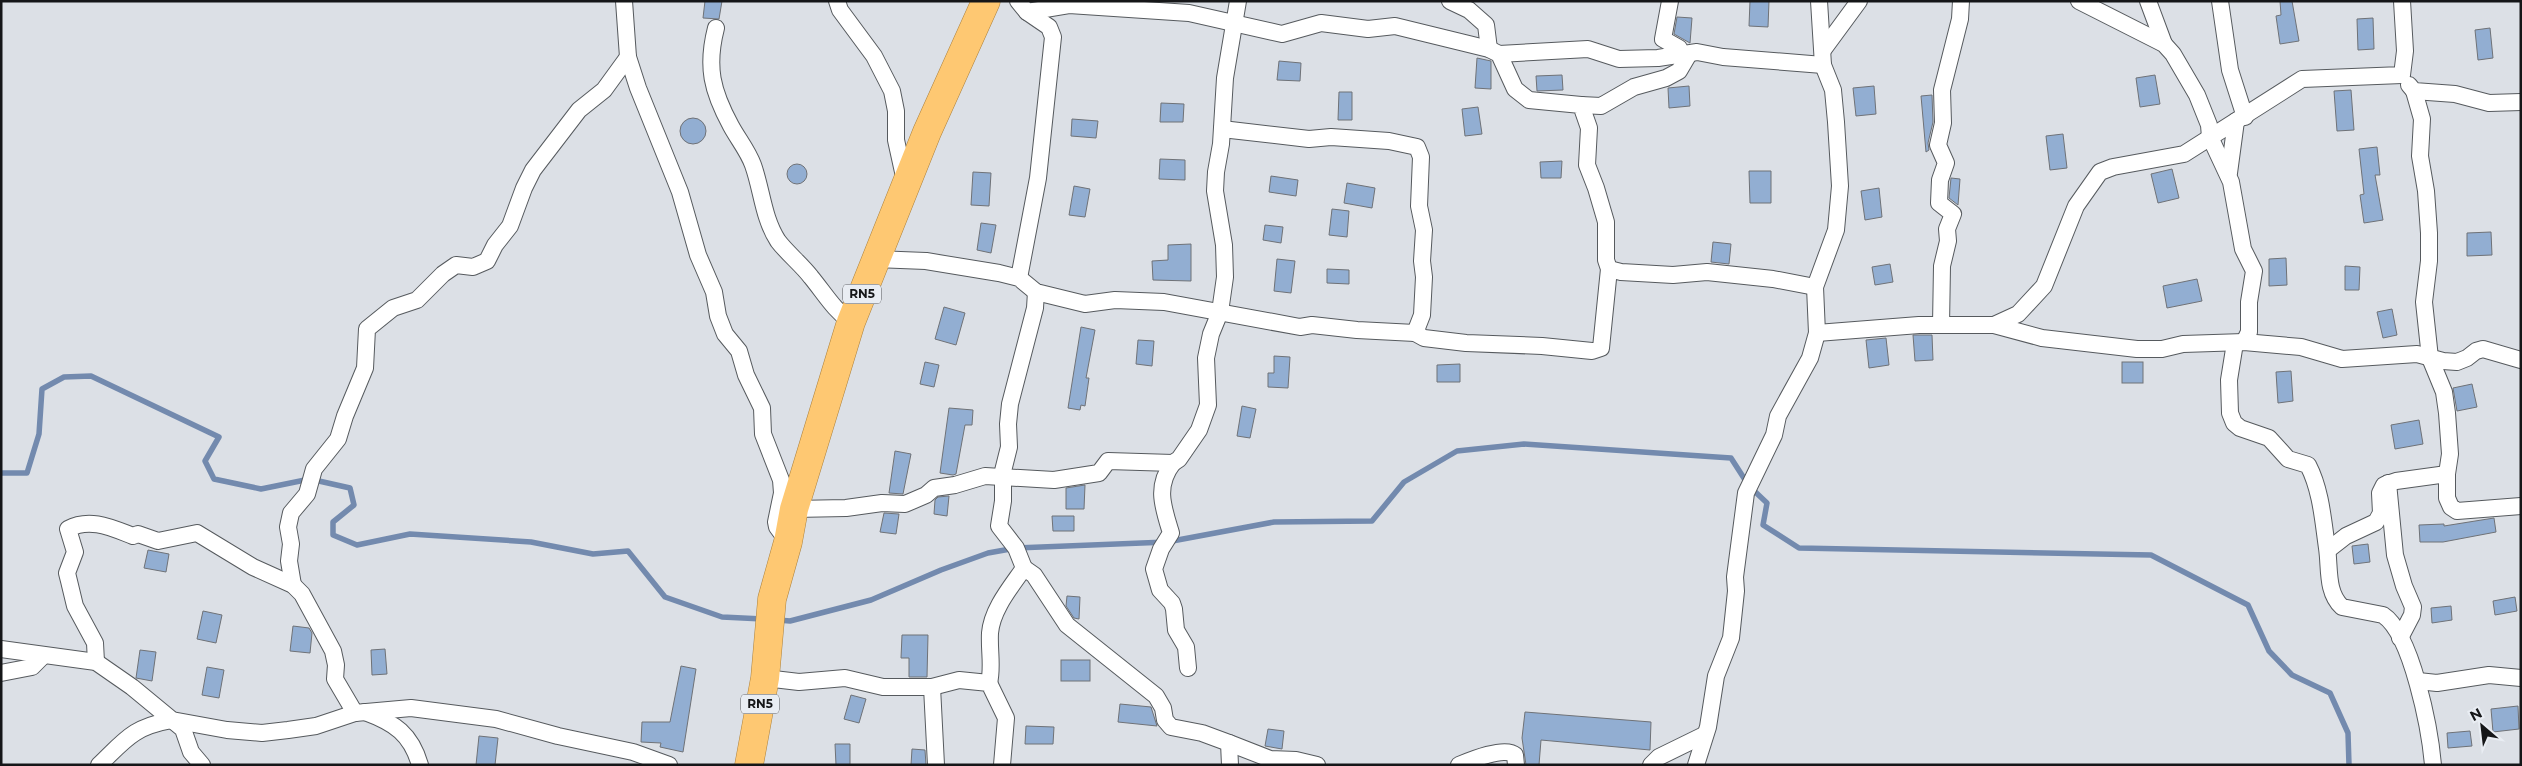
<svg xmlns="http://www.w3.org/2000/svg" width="2522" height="766" font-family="Montserrat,sans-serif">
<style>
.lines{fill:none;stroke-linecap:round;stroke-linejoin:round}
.stream{stroke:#738aae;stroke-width:5.5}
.building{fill:#92aed2;stroke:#6f7277}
.minor-casing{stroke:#565a5e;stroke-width:18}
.trunk-casing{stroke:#ac813c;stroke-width:29}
.minor{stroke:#fff;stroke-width:16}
.trunk{stroke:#fec872;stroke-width:28}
.labels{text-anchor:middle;stroke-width:5;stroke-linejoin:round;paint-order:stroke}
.shield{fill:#e9edf3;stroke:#55565a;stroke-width:1}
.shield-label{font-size:12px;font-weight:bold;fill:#151618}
</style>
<rect width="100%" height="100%" fill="#dce0e6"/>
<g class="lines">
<g class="stream">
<polyline points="1,473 27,473 39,434 42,389 64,377 91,376 219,437 205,461 214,479 261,489 310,479 350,488 354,505 333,522 333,535 357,545 410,534 531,542 593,554 628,551 665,597 722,617 763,619"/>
<polyline points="778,620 790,621 871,600 941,570 988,553 1016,548 1167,542 1274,522 1372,521 1404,482 1457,451 1524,444 1731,458 1749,486 1767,503 1763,525 1799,548 2151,555 2248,605 2269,651 2292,675 2330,693 2348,733 2349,765"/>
</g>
</g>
<g class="building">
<polygon points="705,1 722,1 719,19 703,18"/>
<polygon points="1750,1 1769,1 1768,27 1749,26"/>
<polygon points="2280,1 2292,1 2299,41 2280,44 2276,16 2281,15"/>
<polygon points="1677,17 1692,18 1690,43 1674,34"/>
<polygon points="2373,18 2374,49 2358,50 2357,19"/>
<polygon points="2490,28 2493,58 2478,60 2475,30"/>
<polygon points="1477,58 1491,61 1491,89 1475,88"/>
<polygon points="1279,61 1301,63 1300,81 1277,80"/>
<polygon points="1562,75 1563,90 1537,91 1536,76"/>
<polygon points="2155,75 2160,104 2140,107 2136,78"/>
<polygon points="1689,86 1690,106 1669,108 1668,88"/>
<polygon points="1874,86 1876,114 1856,116 1853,88"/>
<polygon points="2351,90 2354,130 2337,131 2334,91"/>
<polygon points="1339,92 1352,92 1352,120 1338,120"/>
<polygon points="1932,95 1933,122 1928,143 1929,150 1926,152 1921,96"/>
<polygon points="1161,103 1184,104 1183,122 1160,122"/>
<polygon points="1478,107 1482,134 1465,136 1462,109"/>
<circle cx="693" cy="131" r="13"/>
<polygon points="1072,119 1098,121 1096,138 1071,136"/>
<polygon points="2063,134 2067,168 2050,170 2046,136"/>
<polygon points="2377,147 2380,175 2375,175 2383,220 2364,223 2360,195 2364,194 2359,149"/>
<polygon points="1160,159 1185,160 1185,180 1159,179"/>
<polygon points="1562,161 1561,178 1541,178 1540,162"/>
<circle cx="797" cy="174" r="10"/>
<polygon points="2172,169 2179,198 2158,203 2151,174"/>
<polygon points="1749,171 1771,171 1771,203 1750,203"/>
<polygon points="973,172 991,173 989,206 971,205"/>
<polygon points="1271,176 1298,180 1296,196 1269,192"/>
<polygon points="1951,178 1960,179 1958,205 1949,198"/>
<polygon points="1347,183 1375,188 1372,208 1344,203"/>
<polygon points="1074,186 1090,189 1085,217 1069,215"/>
<polygon points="1879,188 1882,217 1865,220 1861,191"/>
<polygon points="1332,209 1349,211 1347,237 1329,235"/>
<polygon points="981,223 996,225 991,253 977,250"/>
<polygon points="1265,225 1283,227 1281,243 1263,240"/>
<polygon points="2491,232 2492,255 2467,256 2467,233"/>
<polygon points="1713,242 1731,244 1729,264 1711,262"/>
<polygon points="1191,244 1191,281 1153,280 1152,261 1168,260 1168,245"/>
<polygon points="2286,258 2287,285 2269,286 2269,259"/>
<polygon points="1277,259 1295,261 1291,293 1274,291"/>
<polygon points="1890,264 1893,282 1875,285 1872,267"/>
<polygon points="2345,266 2360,267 2359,290 2345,290"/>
<polygon points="1327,269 1349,270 1349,284 1327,283"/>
<polygon points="2197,279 2202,301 2167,308 2163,286"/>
<polygon points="944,307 965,313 956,345 935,339"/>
<polygon points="2392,309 2397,335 2383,338 2377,312"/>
<polygon points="1081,327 1095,330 1086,378 1089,378 1085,406 1081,405 1080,410 1068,408"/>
<polygon points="1913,335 1932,335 1933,360 1915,361"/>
<polygon points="1886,338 1889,365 1869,368 1866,340"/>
<polygon points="1138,340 1154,341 1152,366 1136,364"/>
<polygon points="1274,356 1290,357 1288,388 1268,387 1268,373 1274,373"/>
<polygon points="925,362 939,365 934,387 920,384"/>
<rect x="2122" y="362" width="21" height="21"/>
<polygon points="1460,364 1460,382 1437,382 1437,365"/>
<polygon points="2291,371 2293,401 2278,403 2276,372"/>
<polygon points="2472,384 2477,407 2457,411 2453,388"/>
<polygon points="1242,406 1256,409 1250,438 1237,436"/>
<polygon points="949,408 973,410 972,425 965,425 956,474 953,475 940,473"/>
<polygon points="2419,420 2423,444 2395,449 2391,425"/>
<polygon points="895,451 911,454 903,494 889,493"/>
<polygon points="1085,485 1084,509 1066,509 1066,488"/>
<polygon points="949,496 947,516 934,514 935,500 938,497"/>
<polygon points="884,513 899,514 896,534 880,532"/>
<polygon points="1052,516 1074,516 1074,531 1053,531"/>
<polygon points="2494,518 2496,532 2443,542 2420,542 2419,525 2444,524 2444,526"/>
<polygon points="2368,544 2370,562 2354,564 2352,546"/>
<polygon points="148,550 169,554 166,572 144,568"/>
<polygon points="1067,596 1080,597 1079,619 1074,618 1066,606"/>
<polygon points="2515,597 2517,611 2495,615 2493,601"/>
<polygon points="2451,606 2452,620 2432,623 2431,608"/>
<polygon points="203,611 222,615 216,643 197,639"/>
<polygon points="293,626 309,628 312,633 310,653 290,651"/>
<polygon points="902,635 928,635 927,677 909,677 909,658 901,658"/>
<polygon points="385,649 387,674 372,675 371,650"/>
<polygon points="140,650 156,652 152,681 136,678"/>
<rect x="1061" y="660" width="29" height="21"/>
<polygon points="681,666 696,669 683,752 660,747 661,743 641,742 642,722 670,722"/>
<polygon points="207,667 224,670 219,698 202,695"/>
<polygon points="851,695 866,699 859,723 844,719"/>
<polygon points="1120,704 1151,707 1157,726 1118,722"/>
<polygon points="2518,706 2519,729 2493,732 2491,709"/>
<polygon points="1525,712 1651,722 1650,750 1541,740 1539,765 1526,765 1522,738"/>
<polygon points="1026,726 1054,727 1053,744 1025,744"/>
<polygon points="1268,729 1284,731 1282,749 1265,746"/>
<polygon points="2470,731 2472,746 2448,748 2447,733"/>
<polygon points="479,736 498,738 495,765 476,765"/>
<polygon points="835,744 850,744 850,765 836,765"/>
<polygon points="912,749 925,750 926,765 911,765"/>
</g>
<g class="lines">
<defs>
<g id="minor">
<polyline points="624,1 628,57 638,88 680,192 698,255 714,292 718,316 725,334 739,351 746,375 762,408 763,434 781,480 782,493 776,522 777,527 788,542"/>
<polyline points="837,1 840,10 874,56 892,91 896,111 896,140 905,181"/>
<polyline points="1450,1 1469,10 1486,25 1489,49"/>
<polyline points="1670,1 1663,39 1679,48 1682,55"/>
<polyline points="2079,1 2164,44 2173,54 2197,95 2209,125 2210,137 2231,182 2243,249 2254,271 2249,302 2249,332 2244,342"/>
<polyline points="2148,1 2164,44"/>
<polyline points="2220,1 2230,70 2245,117"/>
<path d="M716,28C706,67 712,91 731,126C738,139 748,151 753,165C762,190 763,218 778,241C788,254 801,264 811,277C825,294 834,310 851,322"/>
<polyline points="1823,50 1859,1"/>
<polyline points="1499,54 1588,49 1619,59 1658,58 1697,52 1723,57 1823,65"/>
<polyline points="2409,85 2414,91 2455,94 2489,103 2521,102"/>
<polyline points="2414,91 2422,119 2420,156 2426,191 2429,233 2429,261 2424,302 2430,358 2444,392 2447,413 2450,454 2447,474 2447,498 2451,507 2457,511 2521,506"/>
<polyline points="1581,105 1601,106 1634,87 1666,78 1679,71 1689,54"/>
<polyline points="1222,129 1309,139 1331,137 1389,141 1417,147 1421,157 1419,206 1424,230 1422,261 1424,277 1422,315 1415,333"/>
<polyline points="2229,173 2236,121"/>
<polyline points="875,259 926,261 999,273 1019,278 1036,292 1085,304 1115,300 1164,302 1300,327 1312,325 1357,330 1415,333 1424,338 1466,343 1542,346 1592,351 1601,348 1609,269 1606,260 1606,222 1596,188 1587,165 1589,128 1581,105 1529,100 1515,89 1499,54 1489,49 1395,26 1368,29 1321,23 1282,34 1189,13 1069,5 1027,12 1018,1"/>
<polyline points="1609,269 1621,272 1673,275 1707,272 1773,279 1815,287"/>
<polyline points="1019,278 1038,178 1053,37 1049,27 1027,12"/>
<polyline points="1941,325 1942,266 1948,241 1947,229 1953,214 1939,203 1940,180 1946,163 1938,145 1943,123 1942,90 1960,19 1961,1"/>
<polyline points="1994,325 2042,338 2137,349 2162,349 2183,344 2244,342 2301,347 2342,359 2417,354 2443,361 2457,362 2467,358 2476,351 2483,349 2521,360"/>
<polyline points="1817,333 1919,325 1994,325 2018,314 2044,286 2076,206 2100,172 2113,167 2184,154 2302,79 2402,75 2405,51 2402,1"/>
<path d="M2235,343L2229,380L2230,413L2234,423L2240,428L2269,438L2288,459L2308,465C2321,490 2323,520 2327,548C2330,568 2326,592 2342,607L2383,615C2412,634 2430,730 2433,765"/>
<path d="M1173,463C1155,486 1163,507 1171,533L1161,549L1154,569L1160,590L1172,603L1174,609L1176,630L1186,647L1188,668"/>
<polyline points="2388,483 2395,555 2404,586 2413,607 2412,615 2400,638"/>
<polyline points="794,509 846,508 882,503 905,504 926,495 934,488 955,485 985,476 1054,480 1099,473 1108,461 1173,463 1179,459 1199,430 1208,405 1206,358 1211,334 1220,312 1225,277 1224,245 1215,191 1216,172 1221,144 1225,78 1238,1"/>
<polyline points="2328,550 2346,536 2376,522 2381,513 2380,493 2384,485 2396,481 2447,474"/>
<polyline points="1024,568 1034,575 1067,625 1156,696 1163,708 1165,720 1171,727 1202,733 1229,743 1230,765"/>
<polyline points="293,585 289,561 291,544 288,527 291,513 307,494 314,469 338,439 345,416 365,368 367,329 393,308 417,300 443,274 456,265 473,267 487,261 495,245 510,226 524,188 533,170 579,110 604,90 628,57"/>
<polyline points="1,649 96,662 132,687 172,720 227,730 262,733 288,730 316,726 355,713 411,708 496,719 558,736 633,752 669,765"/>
<path d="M96,662L95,643L75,606L69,581L67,573L75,552L68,529C90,517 112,528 133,536L138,534L158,541L197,533L253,567L293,585L302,594L333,651L336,665L335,679L355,713"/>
<polyline points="1,673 32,667 43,656"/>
<polyline points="765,678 799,682 845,678 883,687 932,687 959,680 989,683 1006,718 1002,765"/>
<polyline points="2418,681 2437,683 2489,675 2521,678"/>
<path d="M989,683C993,667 989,651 990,633C992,609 1011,587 1024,568L1016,548L999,526L1003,501V471L1009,447L1008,424L1010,404L1035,308L1036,292"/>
<polyline points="932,687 936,765"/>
<path d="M365,712C395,723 411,734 420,765"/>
<polyline points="1229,743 1270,759 1296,760 1317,765"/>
<path d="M99,765C126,739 133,727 172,720L183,729L191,752L202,765"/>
<path d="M1459,765C1471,760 1505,746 1515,755L1516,765"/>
<polyline points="1651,765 1659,757 1704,735"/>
<polyline points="1696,765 1708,727 1716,676 1731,638 1736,591 1735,577 1746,493 1774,435 1778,416 1810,358 1817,333 1815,287 1836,230 1840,186 1836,122 1833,90 1823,65 1819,1"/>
</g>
<polyline id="trunk" points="749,765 765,678 772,599 788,542 794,509 851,322 927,132 986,1"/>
</defs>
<use href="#minor" class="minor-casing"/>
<use href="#trunk" class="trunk-casing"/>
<use href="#minor" class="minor"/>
<use href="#trunk" class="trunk"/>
</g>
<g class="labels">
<g class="shield">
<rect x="843" y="284.5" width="38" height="19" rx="4"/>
<rect x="741" y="694.5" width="38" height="19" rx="4"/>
</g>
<g class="shield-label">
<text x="862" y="298">RN5</text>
<text x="760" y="708">RN5</text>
</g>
</g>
<rect width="2522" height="766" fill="none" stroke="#151618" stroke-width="5"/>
<g transform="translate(2482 726) rotate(332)" stroke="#e9edf3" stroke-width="4" paint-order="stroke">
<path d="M0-4L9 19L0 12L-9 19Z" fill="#151618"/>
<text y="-8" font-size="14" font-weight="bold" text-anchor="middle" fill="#151618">N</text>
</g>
</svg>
